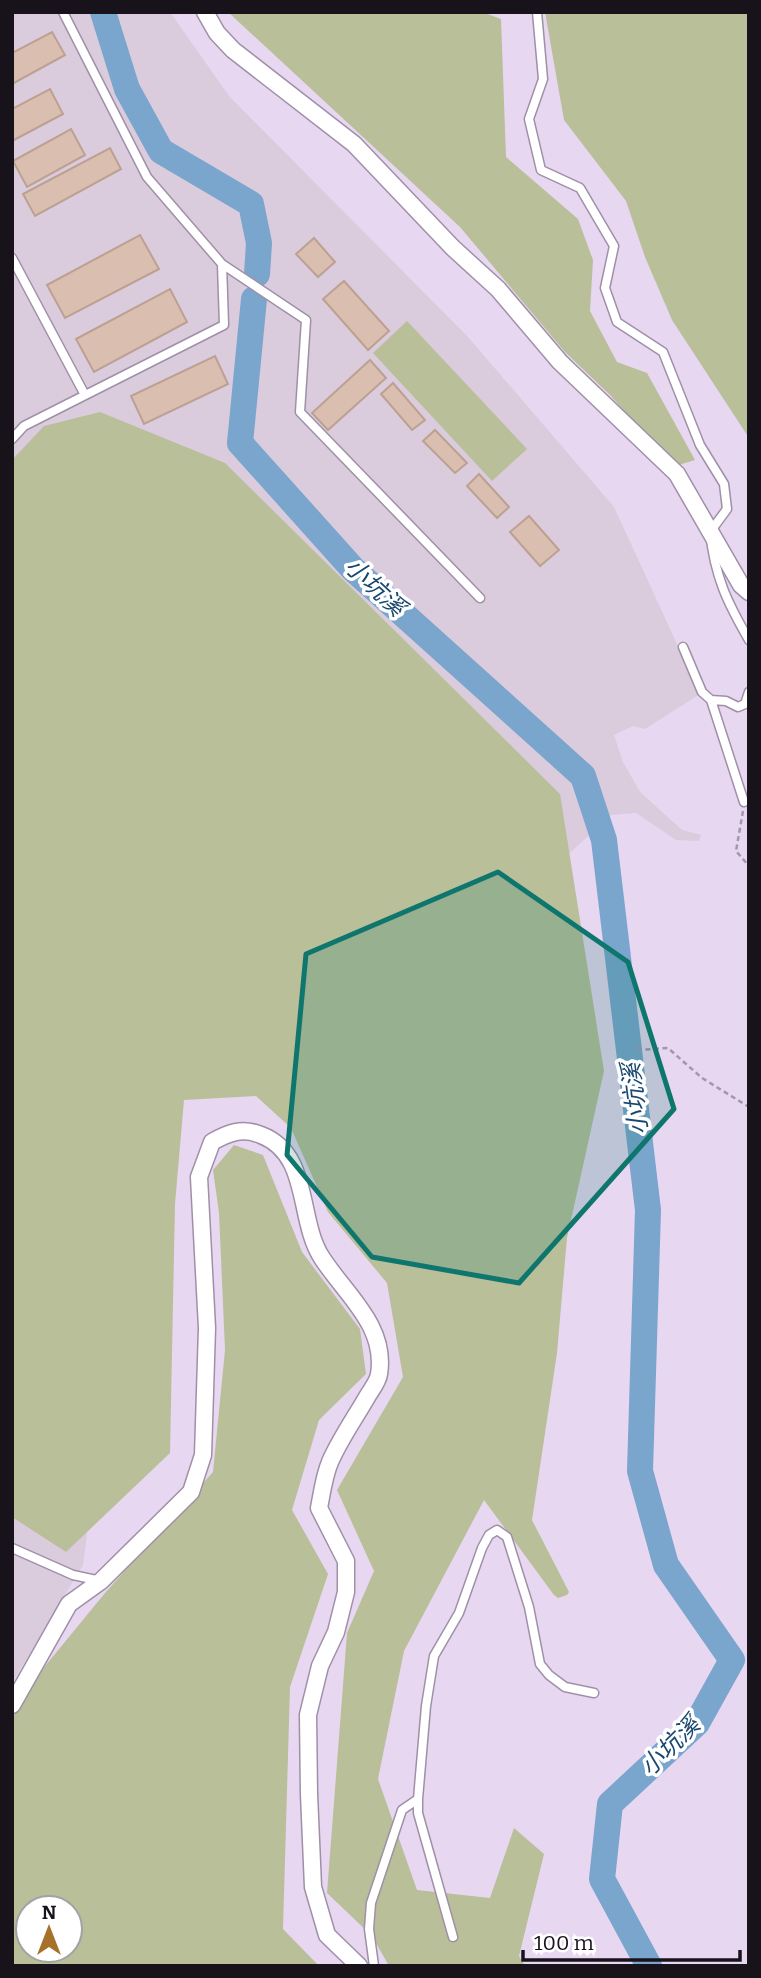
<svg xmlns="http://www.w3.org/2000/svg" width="761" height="1978" viewBox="0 0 761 1978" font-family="Bitter,'Noto Sans TC',serif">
<rect width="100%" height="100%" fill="#e8d7f0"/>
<path fill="#dacbdd" d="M12 12H170L229 96 468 337 614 507 700 694 645 729 633 726 614 735 623 762 640 792 682 830 701 835 699 841 676 840 636 813 611 815 343 1063 147 1079 83 1565 12 1683Z"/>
<path fill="#b9bf99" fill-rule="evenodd" d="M228 12H482L501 19 506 157 578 219 593 260 590 311 617 362 647 373 695 460 672 467 611 396 565 352 460 227Z
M545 12H749V438L672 320 645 257 626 201 564 120Z
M407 321 527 449 492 481 373 353Z
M100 412 225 463 560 794 604 1071 567 1238 557 1353 532 1520 569 1592 567 1595 558 1598 554 1595 484 1500 404 1651 378 1779 417 1890 490 1898 514 1828 544 1854 519 1956 525 1966H389L372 1936 327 1893 347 1633 374 1571 337 1490 403 1377 387 1283 328 1212 291 1128 256 1096 184 1100 175 1204 170 1453 66 1552 12 1517V460L44 426Z
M234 1145 263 1155 302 1252 360 1329 366 1374 319 1420 292 1510 328 1574 290 1687 283 1929 319 1966H12V1719L32 1682 105 1593 213 1472 225 1350 219 1213 213 1170ZM28 1908H70V1950H28Z"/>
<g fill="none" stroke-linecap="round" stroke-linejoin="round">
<path stroke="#7aa5cd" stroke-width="26" d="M103 12 127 89 161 151 251 204 259 243 257 274
M254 299 240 443 353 569 583 776 604 840 648 1210 640 1471 666 1565 732 1660 697 1723 610 1804 602 1879 649 1966"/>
</g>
<path fill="#dabfb0" stroke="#bca193" stroke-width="2" d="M52 32 65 55 12 84V53Z
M50 89 63 114 12 141V109Z
M71 129 85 155 27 187 13 161Z
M110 148 121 169 35 216 23 194Z
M140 235 159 269 65 318 47 285Z
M314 238 335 262 318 277 296 254Z
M344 281 389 331 368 350 323 299Z
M170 289 187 322 94 372 76 339Z
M215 356 228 384 144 424 131 396Z
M370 360 386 378 328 430 312 413Z
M393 383 425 420 412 430 381 394Z
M435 430 467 463 455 473 423 441Z
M479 474 509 507 497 518 467 486Z
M529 516 559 550 540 566 510 532Z"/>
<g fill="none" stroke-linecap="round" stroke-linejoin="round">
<defs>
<path id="service" d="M537 12 543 79 529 119 541 170 580 188 614 246 605 288 617 322 663 352 700 445 724 484 727 509 710 532C715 577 727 602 749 640
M12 258 85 395
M222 264 306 320 300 412 480 598
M12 439 24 426 224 325 222 264 147 177 63 12
M683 647 702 692 711 700
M744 802 711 700 726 701 738 707 745 704 749 692
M12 1548 73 1575 101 1581
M418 1799V1813L453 1937
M374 1966 369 1929 371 1903 402 1810 418 1799 426 1706 434 1656 459 1613 482 1548 489 1535 497 1530 507 1537 529 1607 540 1664 549 1675 565 1687 594 1693"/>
<path id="minor" d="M205 12 217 33 233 50 354 144 453 248 498 289 560 362 677 474 741 585 749 592
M12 1705 69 1604 101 1581 191 1492 203 1455 207 1328 199 1177 212 1142C228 1133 242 1127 261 1135 311 1154 297 1220 322 1258 345 1294 387 1326 379 1374 378 1382 371 1390 367 1397 355 1418 340 1439 330 1462 324 1476 322 1493 319 1508L346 1561V1592L336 1632 320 1666 308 1715 309 1794 313 1887 327 1935 359 1966"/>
</defs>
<use href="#service" stroke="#9f90a7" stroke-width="11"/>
<use href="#minor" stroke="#9f90a7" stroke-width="19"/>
<path stroke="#a597ab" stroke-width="2.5" stroke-dasharray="5 3.5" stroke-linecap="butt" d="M743 811 736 851 749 866
M637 1050 668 1048 702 1078 749 1107"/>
<use href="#service" stroke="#fff" stroke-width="8"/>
<use href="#minor" stroke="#fff" stroke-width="16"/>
</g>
<path fill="#0f766e" fill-opacity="0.2" stroke="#0f766e" stroke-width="5" stroke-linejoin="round" d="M498 872 628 962 674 1109 519 1283 372 1257 287 1155 306 954Z"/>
<g text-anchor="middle" stroke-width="7" stroke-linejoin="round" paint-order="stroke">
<g font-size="24" font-style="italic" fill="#18476f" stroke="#fff">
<text transform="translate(375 587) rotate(43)" y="8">小坑溪</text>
<text transform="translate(635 1099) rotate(-97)" y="8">小坑溪</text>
<text transform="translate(670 1746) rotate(-45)" y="8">小坑溪</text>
</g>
</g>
<rect width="761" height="1978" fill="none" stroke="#18131b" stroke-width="28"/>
<g transform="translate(49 1929)"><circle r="33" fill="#ffffff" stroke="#a3a1a4" stroke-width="2"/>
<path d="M0-5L12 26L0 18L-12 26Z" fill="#a6712b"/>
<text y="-10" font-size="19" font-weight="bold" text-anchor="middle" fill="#18131b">N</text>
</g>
<path d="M523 1950v10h217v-10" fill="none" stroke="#18131b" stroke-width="3.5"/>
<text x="534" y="1950" font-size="21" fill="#18131b" stroke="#ffffff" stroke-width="5" paint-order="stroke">100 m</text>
</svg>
